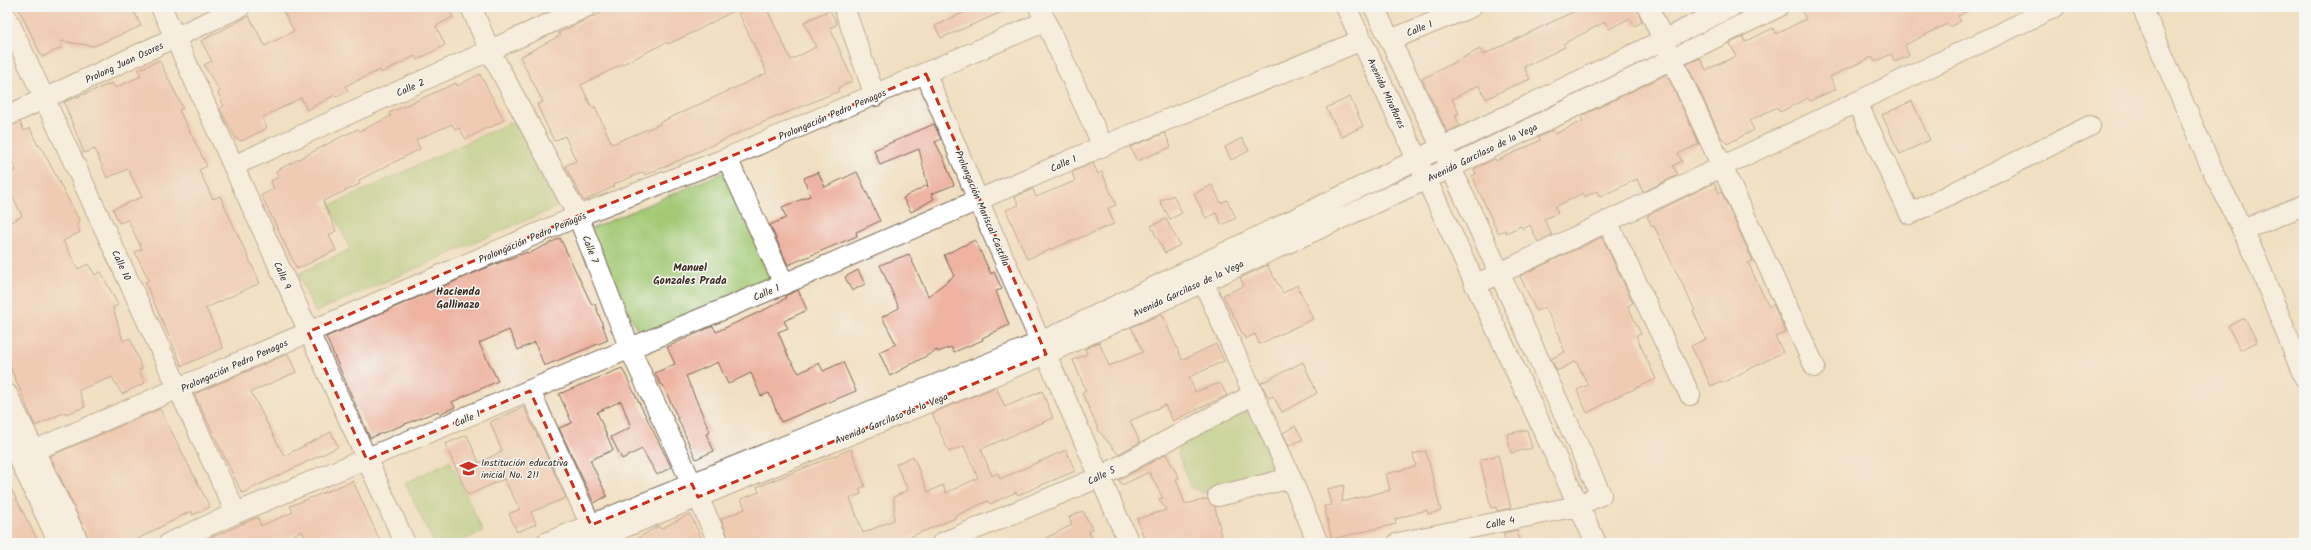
<svg xmlns="http://www.w3.org/2000/svg" width="2311" height="550" viewBox="0 0 2311 550" font-family="Kalam,sans-serif">
<rect width="100%" height="100%" fill="#f6f6f2"/>
<filter id="ink" filterUnits="userSpaceOnUse"><feTurbulence type="fractalNoise" baseFrequency=".025" numOctaves="2"/><feDisplacementMap in="SourceGraphic" scale="8" xChannelSelector="R" yChannelSelector="G"/><feConvolveMatrix kernelMatrix="1 2 1 2 8 2 1 2 1" color-interpolation-filters="sRGB"/></filter>
<filter id="wash" filterUnits="userSpaceOnUse"><feTurbulence type="fractalNoise" baseFrequency=".012" numOctaves="4" result="noise"/><feDisplacementMap in="SourceGraphic" scale="16" xChannelSelector="R" yChannelSelector="G"/><feGaussianBlur stdDeviation="0.9" result="paint"/><feColorMatrix in="noise" values="0 0 0 0 0 0 0 0 0 0 0 0 0 0 0 0 0 1.4 0 .05"/><feComposite in="paint" operator="in"/></filter>
<g filter="url(#wash)">
<rect width="100%" height="100%" fill="#f1dfc1"/>
<path fill="#a2c974" stroke="#6e7a49" d="M515 120 557 207 315 312 298 274 350 249 330 206Z
M724 172 773 281 640 336 591 229Z
M1250 410 1282 472 1278 478 1205 493 1191 488 1178 453 1181 440Z
M450 461 483 531 458 543H434L405 483Z"/>
<g id="blocks">
<path fill="#eeb3a1" fill-rule="evenodd" d="M18 7H132L141 26 94 46 60 41 63 47 42 57Z
M281 7H448L453 17 436 26 445 45 417 60 415 56 381 73 380 70 345 86 348 91 336 97 335 95 307 110 301 98 262 118 267 128 242 141 236 139 220 109 224 106 218 93 220 92 204 65 212 61 201 41 249 16 265 46 294 31Z
M614 7H766L791 60 816 47 804 22 830 10 837 24 830 28 853 81 838 88 839 91 752 127 662 168 645 175 644 172 614 184 615 186 584 201 565 166 576 161 565 136 554 141 537 105 543 102 520 57 561 35 558 33ZM737 9 767 73 659 123 660 124 612 144 595 107 592 108 581 85 667 42 668 44 694 32Z
M975 7H1014L941 38 935 26Z
M1583 7H1637L1642 22 1634 26 1630 18 1609 29 1605 22 1563 44 1565 47 1524 67 1530 79 1514 86V85L1486 99 1479 85 1452 99 1459 113 1455 115 1460 126 1447 132 1422 79 1480 49 1483 55Z
M1800 7H1975L1958 16 1961 21 1949 27 1947 24 1905 45 1909 56 1895 62 1891 54 1875 62 1872 57 1844 70 1830 77 1836 89 1810 101 1808 98 1780 112 1777 107 1749 121 1754 130 1727 144 1720 135 1687 64 1700 58 1706 70 1736 56 1730 43 1743 37 1745 42 1773 28 1776 34 1806 19Z
M159 60 183 108 179 110 207 166 199 170 213 199 220 196 260 283 206 308 223 348 182 366 145 282 149 280 135 252 142 249 128 220 119 223 113 209 142 197 128 169 107 178 95 149 84 153 64 102 112 83 115 88 141 76 138 70Z
M480 74 504 120 489 128 488 127 466 139 459 128 455 130 452 124 416 140 420 149 359 180 360 184 323 201 336 231 329 235 336 250 297 269 261 195 274 189 271 181 279 177 276 171 343 136 358 129 360 131 391 116 389 113 456 83 457 86Z
M1667 74 1699 144 1678 154 1682 161 1673 166 1678 175 1643 192 1637 179 1600 197 1597 191 1585 197 1583 193 1555 207 1558 213 1544 219 1552 235 1538 242 1530 225 1523 229 1521 226 1506 233 1505 230 1498 233 1472 176 1476 174 1474 169 1495 159 1496 161 1535 143 1540 140 1539 137 1553 130 1555 134 1583 121 1581 116Z
M1350 97 1363 126 1342 137 1326 108Z
M1912 101 1930 140 1900 154 1882 115Z
M20 122 24 131 30 128 38 146 40 145 80 222 77 224 80 232 63 241 78 269 88 264 95 275 101 272 118 305 113 308 123 341 130 338 142 369 139 370 145 383 122 394 112 377 79 390 85 407 66 414 65 412 35 426 7 359V224L22 216 7 183V174L16 170 7 152V127Z
M934 124 941 139 935 142 943 157 954 185 931 194 934 199 911 212 903 198 927 185 928 187 919 149 880 165 874 150Z
M1165 133 1171 147 1137 161 1130 147Z
M1242 138 1249 151 1231 160 1225 147Z
M1093 163 1098 174 1102 172 1116 205 1108 208 1114 224 1027 259 1006 210 1019 205 1015 197 1033 189 1036 197 1075 181 1072 172Z
M818 172 825 187 857 172 880 221 856 232 857 236 788 265 770 225 786 218 782 207 810 196 804 178Z
M1714 183 1719 193 1721 192 1723 196 1753 261 1748 263 1769 307 1773 304 1786 332 1775 337 1783 352 1722 383 1721 381 1711 386 1691 346 1706 339 1693 311 1695 310 1654 226 1652 227 1647 216Z
M1212 185 1221 203 1227 200 1236 218 1222 225 1216 213 1206 218 1194 194Z
M1173 195 1182 213 1170 219 1160 201Z
M1166 219 1180 245 1165 253 1151 226Z
M1602 237 1633 303 1628 306 1641 334 1636 336 1656 379 1628 392V391L1587 413 1577 390 1588 385 1576 361 1557 371 1551 359 1565 352 1559 339 1561 338 1545 307 1536 311 1520 276Z
M560 238 592 305 595 304 608 340 544 366 535 342 518 350 509 330 479 343 498 381 452 402 455 407 439 414 438 411 370 438 326 337 481 270 527 252 528 254Z
M975 240 991 274 994 272 1002 289 996 291 1009 325 982 338 983 340 954 352 951 347 938 352 937 350 890 376 879 352 896 344 882 317 899 308 880 265 909 254 928 296 954 276 944 255Z
M1267 265 1283 293 1297 285 1313 319 1259 344 1255 334 1245 339 1223 295 1244 286 1240 278Z
M858 270 865 284 852 291 845 277Z
M798 290 807 310 784 321 788 328 778 332 789 358 799 373 819 363 823 371 843 362 856 391 781 422 769 393 761 396 751 373 728 384 718 362 686 376 710 432 706 434 714 451 696 459 663 385H661L655 373 675 364 667 347 713 326 716 332 768 308 786 298 785 296Z
M1162 314 1182 360 1216 344 1224 361 1189 377 1195 392 1220 383 1227 395 1173 421 1165 405 1130 421 1140 442 1118 454 1099 431 1082 393 1086 391 1073 360 1087 354 1085 349 1099 342 1109 366 1143 352 1131 327Z
M2245 318 2257 342 2240 350 2228 326Z
M288 354 296 372 251 392 284 456 331 432 338 447 242 493 194 394Z
M1303 362 1317 393 1282 412 1273 396 1269 398 1261 383Z
M622 368 671 467 657 475 642 449 622 459 611 437 631 427 621 401 597 412 613 450 590 460 607 496 594 503 559 428 572 423 559 394Z
M996 387 1005 407 1042 391 1053 418 981 449 992 476 998 473 1000 479 1066 450 1075 471 1018 495 1016 492 990 504 988 501 955 516 956 518 895 543H731L721 519 745 509 741 499 759 492 757 487 851 449 865 486 859 489 861 494 850 498 863 533 894 520V497L908 490 896 464 913 456 928 492 943 485 946 493 978 478 964 446 949 452 932 413Z
M524 407 566 498 531 512 536 524 517 532 509 514 520 509 504 479 468 495 445 444 467 435 479 463 502 451 490 422Z
M160 409 210 507 193 515 191 511 130 543H91L50 456Z
M1295 426 1303 439 1289 446 1283 433Z
M1527 430 1532 448 1511 453 1507 434Z
M1426 451 1441 511 1428 514 1427 510 1395 519 1396 524 1332 539 1324 506 1331 505 1327 489 1344 485 1342 502 1390 490 1386 474 1416 466 1413 454Z
M1166 454 1179 478 1176 479 1185 504 1207 499 1215 507 1220 528 1219 529 1224 543H1146L1137 519 1166 510 1159 499 1163 498 1149 472 1122 485 1119 480Z
M1498 455 1511 508 1497 511 1496 507 1491 508 1480 460Z
M7 481 39 543H7Z
M353 481 381 543H307L302 531 275 543H199L258 517 261 526 293 512 290 506Z
M1083 511 1092 529 1088 531 1092 538 1081 543H1036L1072 525 1069 517Z
M690 514 701 537 687 543H629L659 526 660 529Z
M1517 530 1521 543H1506L1503 533Z"/>
</g>
</g>
<g filter="url(#ink)">
<use href="#blocks" fill-opacity="0" stroke="#7b6957" stroke-width="1"/>
<g fill="none" stroke-linecap="round" stroke-linejoin="round">
<defs>
<path id="minor" d="M161 7 405 543
M471 7 490 51 578 216 630 349 719 543
M844 7 875 96
M1039 7 1103 146
M1346 7 1596 543
M1374 7 1441 146 1601 495 1577 506 1398 543
M1648 7 1815 367
M2142 7 2212 169 2254 253 2304 377
M7 18 236 513
M1390 40 1471 7
M926 74 978 200 1129 543
M1857 103 1910 214 2090 126
M7 116 240 7
M727 158 784 284
M233 166 586 7
M1607 221 1690 395
M2243 230 2304 205
M1197 268 1291 478 1318 543
M1475 285 2055 7
M530 391 596 537
M7 394 79 543
M7 433 59 543
M19 457 578 216 727 158 1046 21
M1218 496 1291 478
M169 543 236 513 784 284 1103 146 1362 40
M546 543 1041 342 1731 7
M586 543 1046 354 1427 179 1778 7
M942 543 1100 477 1254 394"/>
</defs>
<use href="#minor" stroke="#7b6957" stroke-width="22"/>
<use href="#minor" stroke="#fff" stroke-width="20"/>
</g>
</g>
<path d="M0 0H2311V550H0ZM926 74 1046 354 698 497 692 484 591 525 530 391 367 460 308 332 578 216 727 158Z" fill="#f1dfc1" fill-opacity=".55" fill-rule="evenodd"/>
<path fill="none" stroke="#c8321e" stroke-width="3" stroke-dasharray="8 5" stroke-linejoin="round" d="M926 74 1046 354 698 497 692 484 591 525 530 391 367 460 308 332 578 216 727 158Z"/>
<defs>
<symbol id="school-bare" viewBox="-9 -9 18 18"><path d="M0-5L7-2L0 1L-7-2ZM-4 1L0 2.5L4 1V4Q0 6-4 4Z" fill="#c8321e" stroke="#f6f6f2" stroke-width="2.5" paint-order="stroke"/></symbol>
</defs>
<g fill-rule="evenodd">
<use href="#school-bare" x="456" y="456" width="25" height="25"/>
</g>
<g text-anchor="middle" stroke-width="3" stroke-linejoin="round" paint-order="stroke">
<g font-size="10" fill="#3b2a1e" stroke="#f6f6f2">
<text transform="translate(1419 28) rotate(-22)" y="4">Calle 1</text>
<text transform="translate(124 62) rotate(-25)" y="4">Prolong Juan Osores</text>
<text transform="translate(410 87) rotate(-24)" y="4">Calle 2</text>
<text transform="translate(1387 93) rotate(65)" y="4">Avenida Miraflores</text>
<text transform="translate(832 114) rotate(-23)" y="4">Prolongación Pedro Penagos</text>
<text transform="translate(1482 152) rotate(-26)" y="4">Avenida Garcilaso de la Vega</text>
<text transform="translate(1063 163) rotate(-24)" y="4">Calle 1</text>
<text transform="translate(983 208) rotate(67)" y="4">Prolongación Mariscal Castilla</text>
<text transform="translate(532 237) rotate(-23)" y="4">Prolongación Pedro Penagos</text>
<text transform="translate(591 249) rotate(69)" y="4">Calle 7</text>
<text transform="translate(122 265) rotate(65)" y="4">Calle 10</text>
<text transform="translate(283 275) rotate(66)" y="4">Calle 9</text>
<text transform="translate(1188 288) rotate(-25)" y="4">Avenida Garcilaso de la Vega</text>
<text transform="translate(766 292) rotate(-23)" y="4">Calle 1</text>
<text transform="translate(234 365) rotate(-24)" y="4">Prolongación Pedro Penagos</text>
<text transform="translate(467 418) rotate(-23)" y="4">Calle 1</text>
<text transform="translate(891 418) rotate(-22)" y="4">Avenida Garcilaso de la Vega</text>
<text transform="translate(1101 475) rotate(-26)" y="4">Calle 5</text>
<text transform="translate(1500 522) rotate(-12)" y="4">Calle 4</text>
</g>
<g font-size="10" fill="#3b2a1e" stroke="#f6f6f2" text-anchor="start">
<text x="481" y="466">Institución educativa<tspan x="481" dy="12">inicial No. 211</tspan></text>
</g>
<g font-size="11" font-weight="bold" fill="#3b2a1e" stroke="#f6f6f2">
<text x="690" y="271">Manuel<tspan x="690" dy="13">Gonzales Prada</tspan></text>
<text x="458" y="295">Hacienda<tspan x="458" dy="13">Gallinazo</tspan></text>
</g>
</g>
<rect width="2311" height="550" fill="none" stroke="#f6f6f2" stroke-width="24"/>
</svg>
